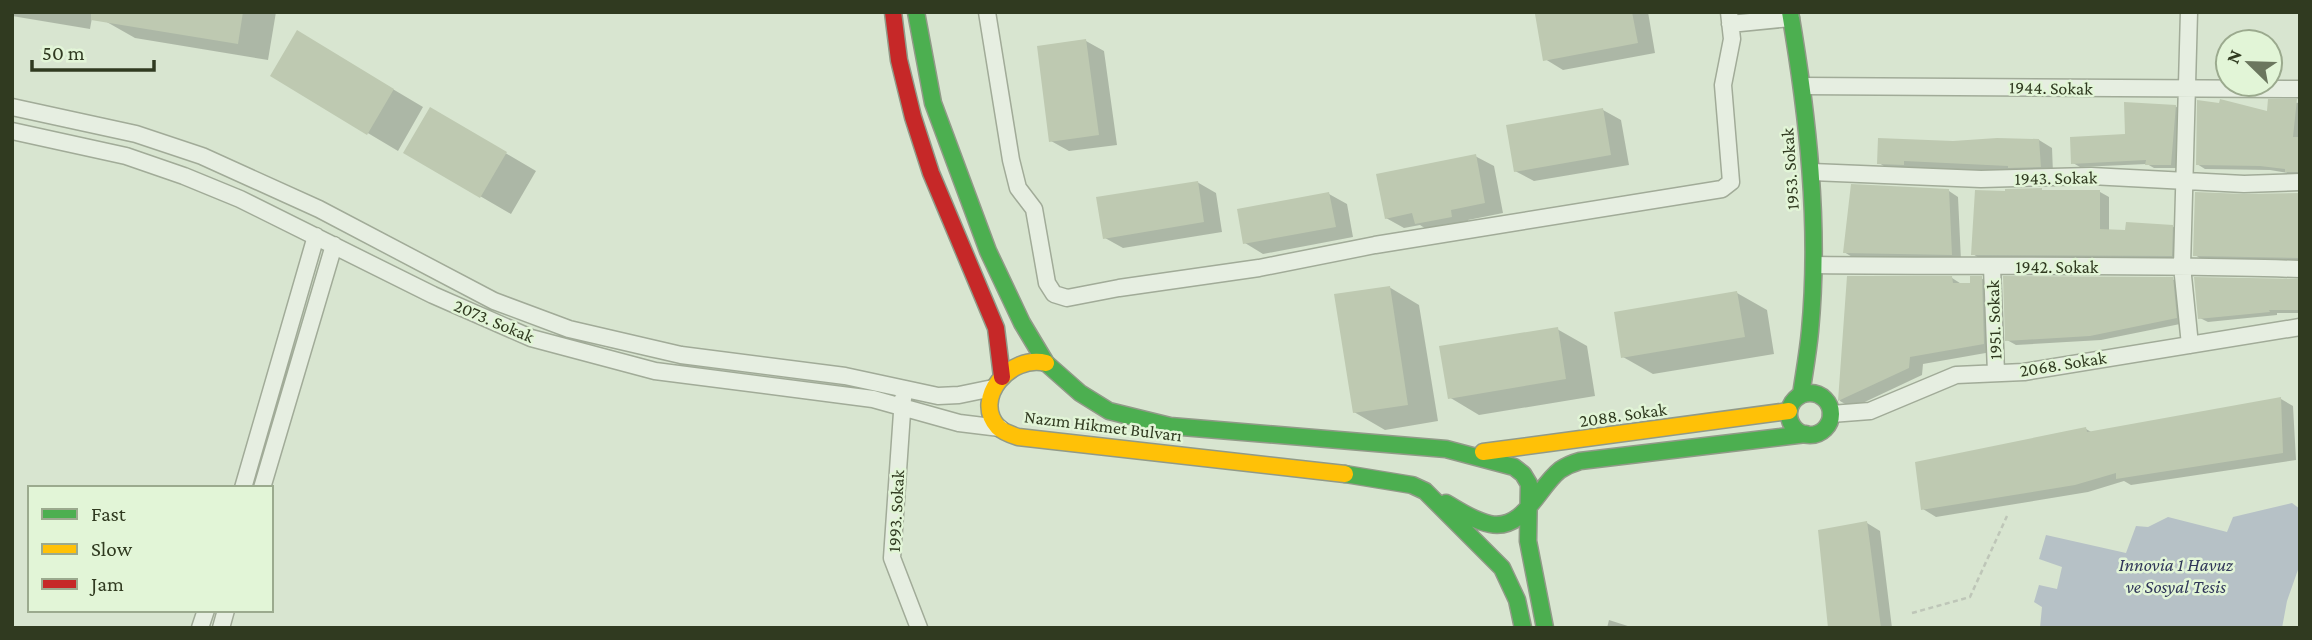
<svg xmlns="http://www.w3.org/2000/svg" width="2312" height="640" viewBox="0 0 2312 640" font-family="'Crimson Pro',serif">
<rect width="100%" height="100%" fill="#d8e5d0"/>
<path fill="#b6c1c6" d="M2292 503 2300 509V564L2287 601 2282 628H2040L2042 607 2034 602 2039 585 2057 589 2062 567 2039 559 2046 535 2126 553 2136 526 2148 527 2168 517 2227 532 2233 517Z"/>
<path fill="#0003" d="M12 12H93L90 29 12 16Z
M106 12H276L268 60 135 38 105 21Z
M1552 12H1648L1655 53 1563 70 1545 59Z
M1086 41 1104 51 1117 145 1069 151 1051 141Z
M327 50 423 107 398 151 272 76Z
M2270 101 2300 103V175L2270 170 2205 169 2197 164 2268 113Z
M2175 106 2183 111 2178 168H2154L2147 164 2080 167 2073 163 2127 136Z
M431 109 536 171 511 214 406 153Z
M1603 110 1621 120 1629 165 1534 181 1515 171Z
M2039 140 2052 148 2053 173 1917 168 1916 172 1892 171 1879 163 1953 142Z
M1475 156 1494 166 1503 213 1468 220 1470 227 1434 234 1420 225 1404 228 1386 218Z
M1197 182 1216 193 1222 232 1123 248 1105 238Z
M2042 190 2045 192H2100L2109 197V231L2127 232 2172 226 2182 232 2181 260H1982L1973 254 2007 193Z
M1949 191 1958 197 1961 260 1854 258 1844 252Z
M1329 194 1347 204 1353 237 1263 254 1245 243Z
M2300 194V262L2203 260 2195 255Z
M1848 278H1952L1963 285H1971L1981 278 1994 286 1997 351 1923 364 1922 375 1852 408 1840 401Z
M2172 279 2182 284 2185 323 2101 340 2016 345 2007 340Z
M2300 281V313H2277V315L2208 322 2200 318Z
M1389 287 1419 305 1438 421 1385 430 1354 412Z
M1737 293 1767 310 1774 354 1653 374 1623 357Z
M1557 329 1587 346 1595 396 1479 415 1449 397Z
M2281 399 2293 406 2296 460 2131 485 2124 481 2088 492 1936 517 1923 509 2086 429 2093 433Z
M1867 523 1880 531 1892 628H1830Z
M1609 620 1634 628H1607Z"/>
<path fill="#bec9b1" d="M91 12H243L238 44 91 20Z
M1543 12H1632L1638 43 1543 61 1535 14Z
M297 30 394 89 367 135 270 76Z
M1086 39 1099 135 1049 142 1037 46Z
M2220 99 2267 111 2268 99H2297L2293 137H2300V172H2285V169L2260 166 2196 165 2197 100 2219 103Z
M2124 102 2176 105 2171 165H2145L2146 160 2071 164 2070 137 2125 134Z
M430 107 507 152 480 198 403 153Z
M1603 108 1611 155 1514 172 1506 125Z
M1878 138 1953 141 1997 138 2039 139 2041 167 2008 168V166L1904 161V165L1877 164Z
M1476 154 1485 203 1451 210 1452 217 1415 224 1412 213 1385 219 1376 174Z
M1198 181 1204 222 1103 239 1096 197Z
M1851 184 1949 189 1952 255 1843 253Z
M2042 188V190H2100V229L2125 230 2126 222 2173 225 2172 256 1971 255 1975 190 2005 191V189Z
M1329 192 1336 227 1243 244 1237 209Z
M2195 192 2244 194 2300 193V258L2193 256Z
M1847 276H1952L1953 283H1970V276H1982L1984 344 1910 357 1909 368 1838 401Z
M2003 276 2173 277 2177 318 2090 336 2005 341Z
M2194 277 2300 279V310H2269L2270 312 2198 319Z
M1390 286 1408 405 1353 413 1334 294Z
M1737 291 1745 337 1621 358 1614 312Z
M1558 327 1566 379 1448 399 1439 346Z
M2281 397 2283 453 2116 479V473L2075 485 1921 510 1915 462 2086 427 2087 432Z
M1867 521 1881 628H1828L1818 530Z"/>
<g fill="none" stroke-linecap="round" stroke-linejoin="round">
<defs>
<path id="street" d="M987 12 1011 160 1018 188 1034 209 1047 283 1054 294 1067 298 1119 288 1259 268 1375 245 1722 189 1731 182 1723 85 1732 39 1729 12
M2189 12 2182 266 2190 345
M1730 24 1791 18
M1802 86 2300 89
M12 107 136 134 202 156 319 209 494 301 569 329 681 355 845 376 938 396 959 395 993 388
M12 131 126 156 184 176 240 199 433 295 531 338 655 371 873 399 959 423 1000 428
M1812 172 1981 179 2091 176 2244 184 2300 182
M1814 265C1976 267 2138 264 2300 269
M1992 267 1996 373
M903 398 892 558 919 628
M1831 414 1870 411 1956 375 2024 372 2300 327
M243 488 316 236
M262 488 334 245
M200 628 206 610
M221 628 226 610"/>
<path id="fast" d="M916 12 933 103 988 251 1022 323 1046 363 1080 393 1109 411 1170 426 1446 449 1514 467 1523 474 1529 484 1528 541 1545 628
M1790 12C1808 117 1820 225 1810 331 1808 353 1804 374 1801 395
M1789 414a21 21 0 1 1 42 0a21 21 0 1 1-42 0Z
M1345 474 1412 485 1425 491 1502 568 1517 600 1523 628
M1446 503C1460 511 1474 521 1490 524 1524 531 1538 487 1560 470 1566 466 1573 463 1580 461L1806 434"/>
<path id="slow" d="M1046 363C1010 354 972 399 998 427 1003 432 1012 435 1018 437L1345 474
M1483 452 1789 411"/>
<path id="jam" d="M893 12 899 60 913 117 931 173 996 328 1002 377"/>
</defs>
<use href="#street" stroke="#a1ab98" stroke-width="19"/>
<use href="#fast" stroke="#919a88" stroke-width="19"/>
<use href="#slow" stroke="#919a88" stroke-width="19"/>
<use href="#jam" stroke="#919a88" stroke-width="19"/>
<path stroke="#bec6b8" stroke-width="2.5" stroke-dasharray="5 3.5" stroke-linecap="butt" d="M1912 613 1970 597 2007 516"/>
<use href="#street" stroke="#e6eee1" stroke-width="16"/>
<use href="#fast" stroke="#4caf50" stroke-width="16"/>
<use href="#slow" stroke="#ffc107" stroke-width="16"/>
<use href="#jam" stroke="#c62828" stroke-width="16"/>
</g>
<g text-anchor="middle" stroke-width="5" stroke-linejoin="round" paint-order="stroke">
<g font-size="18" fill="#303a20" stroke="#e2f5d7">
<text transform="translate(2051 88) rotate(1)" y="6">1944. Sokak</text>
<text transform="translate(1790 169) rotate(-94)" y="6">1953. Sokak</text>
<text transform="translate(2056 178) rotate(-1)" y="6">1943. Sokak</text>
<text x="2057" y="273">1942. Sokak</text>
<text transform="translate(1994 320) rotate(-92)" y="6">1951. Sokak</text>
<text transform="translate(494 321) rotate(23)" y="6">2073. Sokak</text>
<text transform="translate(2063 364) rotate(-9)" y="6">2068. Sokak</text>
<text transform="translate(1623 415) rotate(-8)" y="6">2088. Sokak</text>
<text transform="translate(1103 426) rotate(7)" y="6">Nazım Hikmet Bulvarı</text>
<text transform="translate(896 511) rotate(-87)" y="6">1993. Sokak</text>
</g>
<g font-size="19" font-style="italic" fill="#303659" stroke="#e2f5d7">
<text x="2176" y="571">Innovia 1 Havuz<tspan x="2176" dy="22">ve Sosyal Tesis</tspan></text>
</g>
</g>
<rect width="2312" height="640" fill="none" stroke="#303a20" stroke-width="28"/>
<rect x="28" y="486" width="245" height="126" fill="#e2f5d7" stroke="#9baa8e" stroke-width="2"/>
<rect x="42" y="509" width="35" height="10" fill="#4caf50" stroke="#9baa8e" stroke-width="2"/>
<text x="91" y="521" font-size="21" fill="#303a20">Fast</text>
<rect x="42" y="544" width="35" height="10" fill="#ffc107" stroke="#9baa8e" stroke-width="2"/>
<text x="91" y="556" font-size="21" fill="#303a20">Slow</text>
<rect x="42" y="579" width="35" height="10" fill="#c62828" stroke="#9baa8e" stroke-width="2"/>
<text x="91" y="591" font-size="21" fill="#303a20">Jam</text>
<g transform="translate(2249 63) rotate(293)"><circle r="33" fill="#e2f5d7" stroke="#9baa8e" stroke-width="2"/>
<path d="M0-5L12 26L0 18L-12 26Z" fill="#6b765e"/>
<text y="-10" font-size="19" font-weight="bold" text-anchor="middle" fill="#303a20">N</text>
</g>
<path d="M32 60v10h122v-10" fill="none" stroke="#303a20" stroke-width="3.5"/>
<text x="42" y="60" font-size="21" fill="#303a20" stroke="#e2f5d7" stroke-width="5" paint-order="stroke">50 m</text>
</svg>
